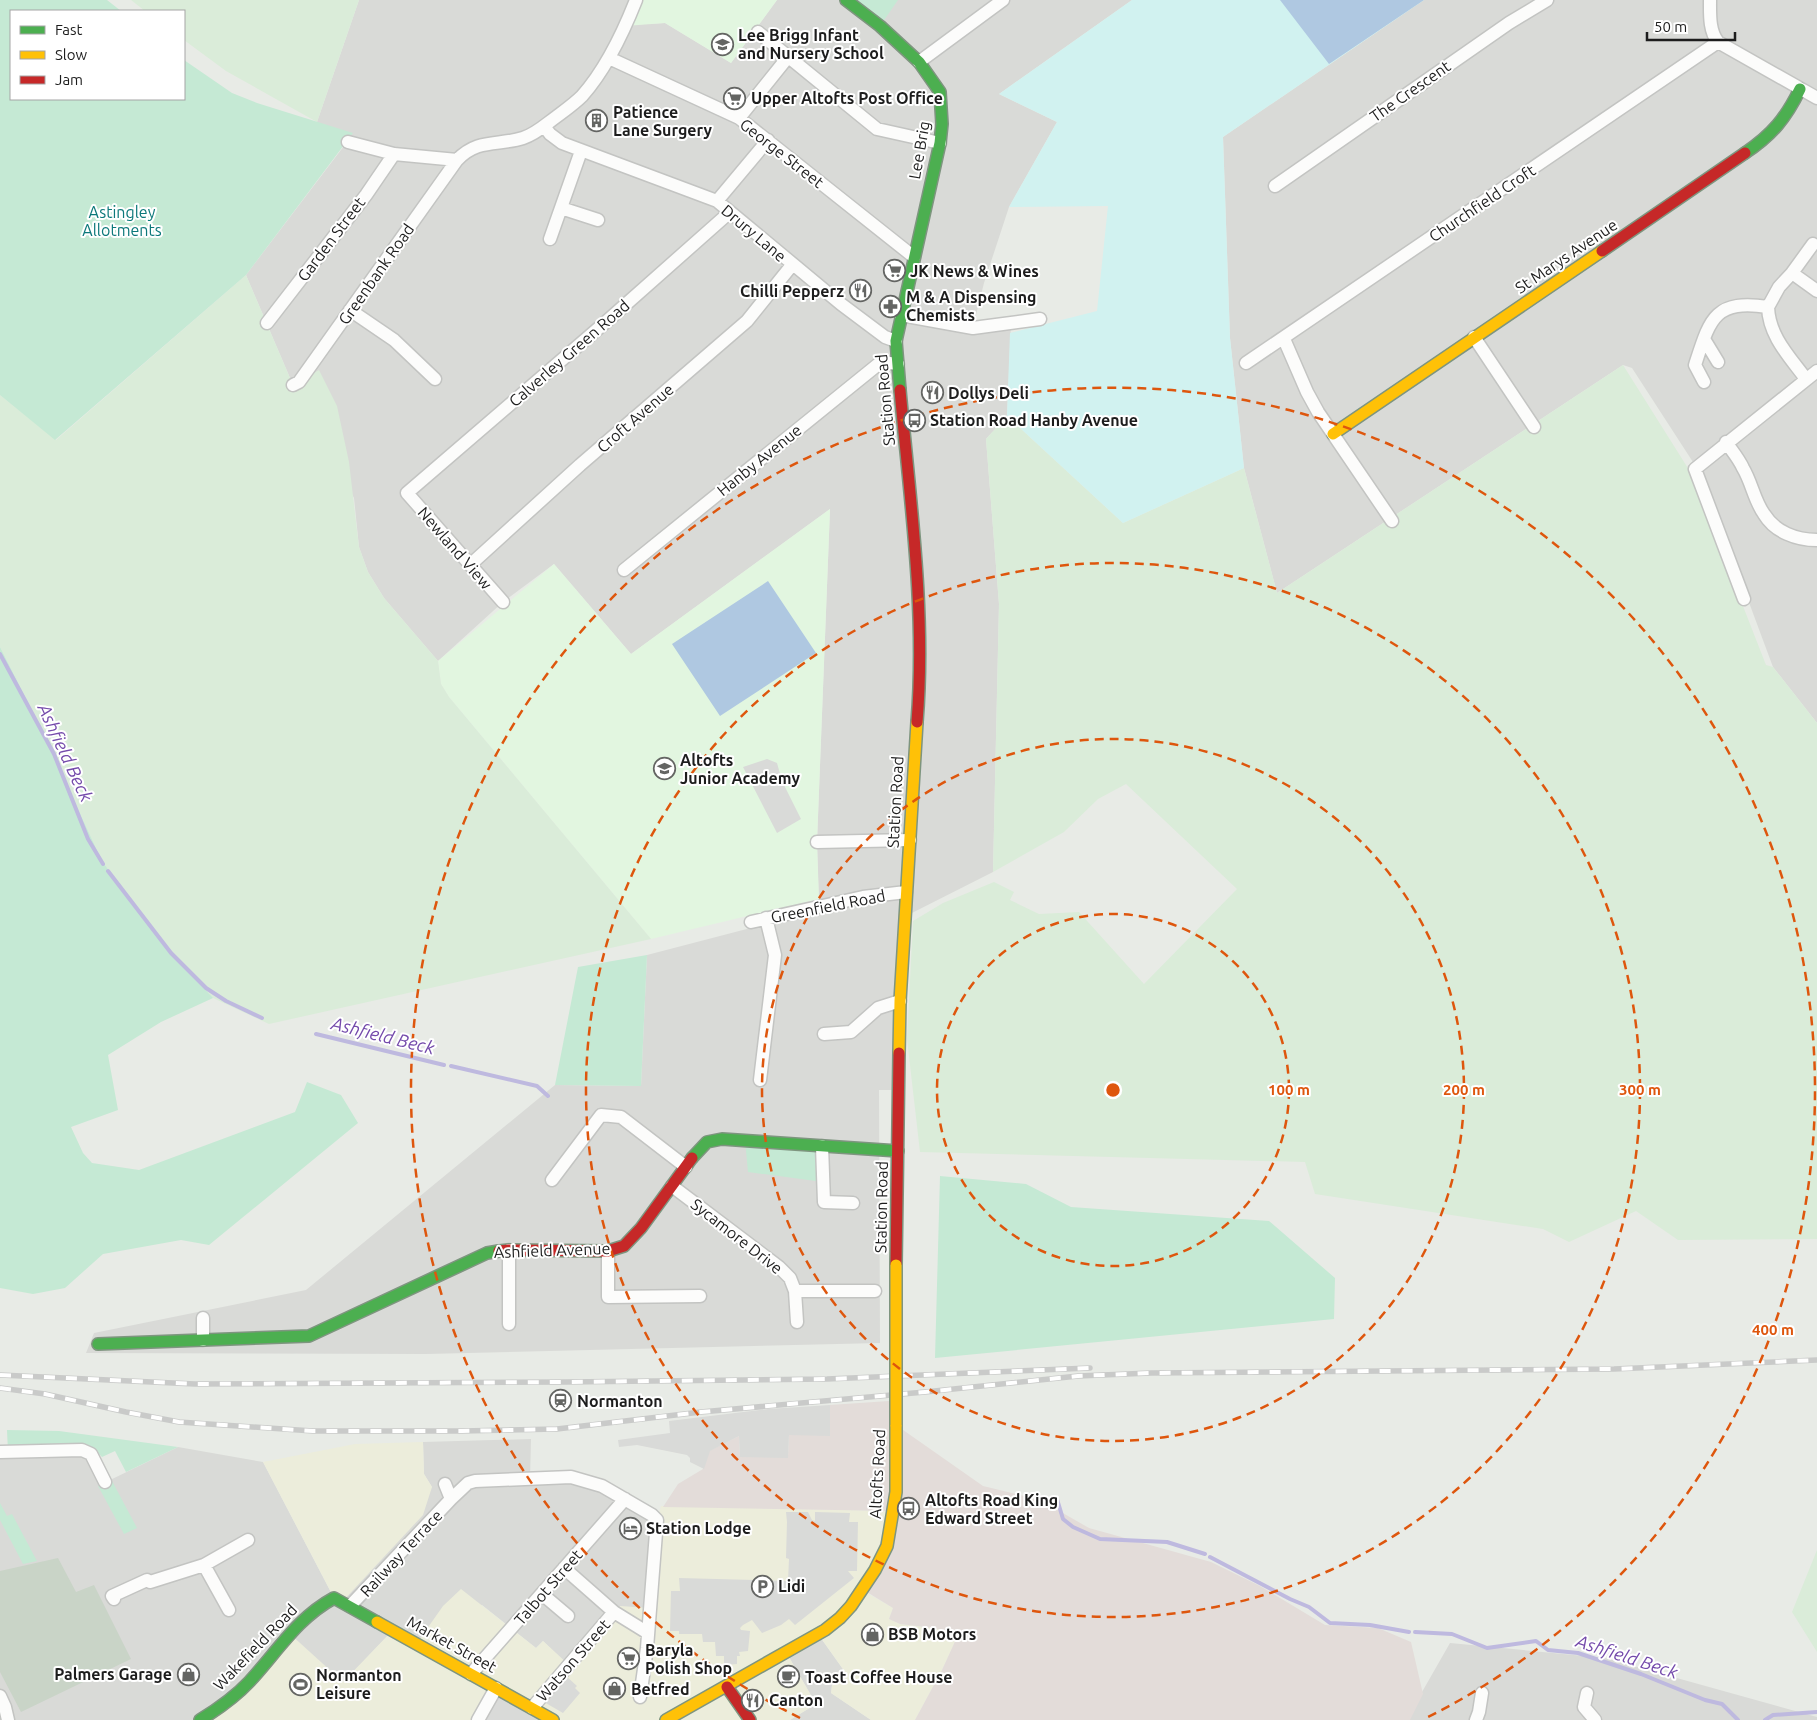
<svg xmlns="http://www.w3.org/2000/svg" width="1817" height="1720" viewBox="0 0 1817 1720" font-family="Ubuntu,sans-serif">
<rect width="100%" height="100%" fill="#e8ebe6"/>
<path fill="#d9dad7" d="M359 0H636L625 25 665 23 731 63 777 0H1132L999 94 1057 122 1009 207 984 283 973 327 1011 323 1007 416 986 439 999 604 993 872 904 917 899 1090H879L880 1343 426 1354 86 1353 94 1333 306 1290 555 1085 641 1086 647 955 819 910 817 842 830 509 631 654 554 564 503 602 438 661 384 598 368 572 359 547 354 498 293 385 246 275 347 142 317 122Z
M1424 0H1817V723L1773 667 1702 476 1632 368 1623 365 1277 593 1244 468 1230 338 1223 137Z
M531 1439 530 1479 571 1477 652 1515 650 1608 568 1665 543 1641 536 1648 482 1605 417 1644 393 1630 343 1683 200 1720H0V1452L82 1450 106 1482 178 1447 263 1462 334 1598 432 1487 424 1474 423 1442Z
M818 1634 845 1672 844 1678 832 1685 831 1693 871 1720H790L816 1704 786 1652Z
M1450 1643 1605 1658 1817 1717V1720H1406Z"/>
<path fill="#eceddb" d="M423 1442 424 1474 432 1487 423 1515 342 1602 334 1598 263 1462 355 1444Z
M661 1506 893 1511 862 1590 893 1608 889 1619 900 1624 934 1628 958 1635 942 1670 915 1720H871L831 1693 832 1685 844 1678 845 1672 818 1634 786 1652 816 1704 790 1720H200L289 1633 343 1682 393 1630 417 1643 443 1606 461 1589 536 1648 543 1641 569 1665 620 1606 650 1608 657 1520Z"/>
<path fill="#e3dcd9" d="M889 1401 896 1425 983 1486 1040 1500 1089 1528 1211 1562 1260 1586 1325 1625 1378 1628 1411 1642 1423 1694 1410 1720H915L942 1670 958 1635 934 1628 900 1624 889 1619 893 1608 862 1589 893 1511 663 1507 678 1484 703 1469 709 1451 739 1436 740 1457 788 1456 789 1435H829L830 1405Z"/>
<path fill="#e2f6e0" d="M636 0H777L731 63 665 23 625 26Z
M830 509 817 842 819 899 651 939 449 697 441 684 438 661 554 564 631 654Z"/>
<path fill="#c9d4c7" d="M58 1558 76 1592 94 1585 131 1659 21 1712 0 1672V1571Z"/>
<path fill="#daecd9" d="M131 0H359L317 122 226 71 184 40V11H145Z
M246 275 293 385 319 370 337 406 349 462 359 547 368 572 384 598 438 661 441 684 449 697 651 939 269 1024 213 998 157 936 102 861 34 714 0 647V395L56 440Z
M1623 365 1691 473 1766 665 1773 667 1817 723V1239L1678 1240 1636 1211 1569 1242 1543 1229 1315 1194 1305 1162 920 1152 907 1039 913 921 943 903 994 882 1014 892 1010 900 1039 914 1079 912 1144 984 1237 889 1126 784 1098 799 1064 832 993 872 999 604 986 439 1007 416 1123 523 1244 468 1277 593Z
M1817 1550V1652L1792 1612Z"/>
<path fill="#c5e9d4" d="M0 0H107L121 11H11V99H184V60L232 93 257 103 353 133 246 275 55 440 0 395Z
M846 0H898L880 26Z
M0 647 34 714 102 861 157 936 213 998 161 1022 108 1055 118 1110 71 1127 83 1153 92 1163 139 1170 295 1112 307 1082 341 1095 358 1123 209 1245 181 1240 103 1254 65 1288 33 1294 0 1288Z
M647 955 641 1086 555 1085 578 967Z
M745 1140 822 1146 823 1182 748 1172Z
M940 1176 1026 1184 1071 1207 1269 1221 1335 1278 1334 1319 935 1358Z
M7 1430 59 1431 178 1447 126 1472 115 1451 102 1457 98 1453 91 1454 8 1452Z
M111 1479 137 1528 124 1534 98 1486Z
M0 1503 7 1516 12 1514 37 1561 23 1564 0 1520Z"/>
<path fill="#d1f2f0" d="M1132 0H1424L1223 137 1230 338 1244 468 1123 523 1007 416 1010 333 1097 311 1108 206 1009 207 1057 122 999 94Z"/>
<path fill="#afc8e1" d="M1280 0H1424L1329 64Z
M768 581 816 653 720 716 672 644Z"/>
<path fill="#d9dad8" d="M767 759 777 763 782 781 801 819 777 833 743 767Z
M830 1405V1436L789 1435 788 1458 740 1457 739 1436 710 1451 704 1469 690 1462V1458L687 1455 637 1445 619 1447 618 1440 670 1433 669 1421 768 1409Z
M786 1512H808L812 1520 815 1521V1512L850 1513 849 1522H858L857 1571H848L854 1578 795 1625 789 1619 781 1625 762 1633 752 1620 743 1625 740 1628 741 1630 750 1631 748 1651 739 1652 740 1656H737V1664L724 1665V1656H716L715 1642H703L702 1634H679V1631H670L671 1591H680L679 1578 788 1581 789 1559 786 1558 787 1522Z
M566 1676 577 1686 575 1688 580 1693 563 1713 544 1702Z
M496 1688 553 1720H478Z"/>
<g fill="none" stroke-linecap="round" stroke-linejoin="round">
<path stroke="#beb9df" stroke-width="4" d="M0 654 54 754 88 839 103 864
M108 871 171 953 206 988 226 1001 262 1018
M316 1034 444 1065
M451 1066 537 1086 548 1096
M1057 1499 1063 1519 1073 1527 1100 1539 1167 1542 1205 1554
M1210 1557 1290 1599 1309 1607 1330 1623 1370 1625 1409 1632
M1415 1632 1452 1634 1487 1648 1536 1641 1548 1650 1578 1653 1641 1674 1705 1700 1722 1704 1738 1720
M1765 1720 1773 1715 1817 1712"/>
<defs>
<path id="street" d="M1710 0C1710 14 1709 31 1718 42L1817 98
M758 32 877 129 940 143
M609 58 739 118 914 257
M919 62 1003 0
M739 118 788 57
M544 126 550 134 562 143 717 201 841 304 885 337 896 341
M348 142 394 154 457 160C478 138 498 146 523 138 536 134 545 125 556 117 564 111 574 104 582 96 606 69 623 33 636 0
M1275 186 1509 23 1547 0
M717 201 768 140
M561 208 598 220
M550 239 581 151
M1792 273 1813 244
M1768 307 1779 287 1792 273 1817 291
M350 310 394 340 435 379
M901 315 973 328 1040 319
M267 323 366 195 394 154
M1474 337 1534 427
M1284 339 1307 392 1318 412 1392 521
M1704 339 1718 362
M1246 363 1718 42
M1704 382 1695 365C1710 319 1714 299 1768 307 1769 336 1789 356 1806 379
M293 385 299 382 457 160
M1726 442C1732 451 1739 459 1743 468 1752 483 1754 500 1764 514 1775 532 1796 540 1817 540
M470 565 580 465 747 321 792 265
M624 570 881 362 898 364
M1744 599 1695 469 1817 371
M503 602 407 493 607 321 730 212
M817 842 910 840
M751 922 863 897 906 892
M824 1034 851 1032 878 1008 900 1001
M760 1080 775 955 766 918
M822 1146 824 1202 853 1203
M552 1180 601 1115 621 1117 686 1167
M672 1186 779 1267 790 1278 795 1291H875
M509 1250V1324
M608 1251V1297L700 1296
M795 1291 797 1322
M203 1340V1318
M0 1452 82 1450 91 1454 105 1482
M445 1484 451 1499
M204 1565 229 1610
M564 1568 614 1612 648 1633
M542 1594 568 1616
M114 1599 112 1596 147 1580 150 1582 204 1565 248 1540
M350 1606 451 1499 468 1483 475 1481 571 1477 602 1486 652 1515 657 1520 647 1648 640 1697
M471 1674 625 1499
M1587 1693 1584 1707 1595 1720
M0 1696 5 1707 8 1720
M532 1708 614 1612
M478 1720 496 1688
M1476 1720 1479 1712 1482 1693"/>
<path id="fast" d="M846 0 880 26 919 62 940 92 942 124 940 143 896 341 900 390
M1745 153C1772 135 1786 118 1800 89
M692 1158 707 1142 722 1139 898 1151
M98 1344 309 1336 487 1253 499 1251
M200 1720C218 1709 235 1697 249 1682 277 1652 297 1618 334 1598L377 1622"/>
<path id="slow" d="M1333 434 1602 251
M899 1053 900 1001 917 722
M377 1622 553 1720
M666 1720 825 1630 840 1618 851 1606 875 1570 887 1546 896 1492V1425"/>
<path id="jam" d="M1602 251 1745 153
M900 390C910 500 926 612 917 722
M499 1251 509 1250 608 1251 624 1246 641 1228 692 1158
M896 1265 899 1053
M727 1687 750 1720"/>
</defs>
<use href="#street" stroke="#c3c4c2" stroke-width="15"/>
<use href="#fast" stroke="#7e957f" stroke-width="14"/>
<use href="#slow" stroke="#7e957f" stroke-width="14"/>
<use href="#jam" stroke="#7e957f" stroke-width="14"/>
<use href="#street" stroke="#fcfcfb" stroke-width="12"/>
<use href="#fast" stroke="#4caf50" stroke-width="11"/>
<use href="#slow" stroke="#ffc107" stroke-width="11"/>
<use href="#jam" stroke="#c62828" stroke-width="11"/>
<defs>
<path id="rail" d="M0 1375 195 1384 566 1382 827 1379 1090 1368
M0 1388 45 1394 126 1412 179 1422 313 1431H462L557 1429 701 1412 925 1392 1078 1376 1151 1373 1614 1369 1817 1360"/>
</defs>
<use href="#rail" stroke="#c9cac9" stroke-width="5.5"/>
<use href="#rail" stroke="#fff" stroke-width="4" stroke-dasharray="11" stroke-linecap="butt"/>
<defs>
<path id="slow-bridge" d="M896 1265V1425"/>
</defs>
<use href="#slow-bridge" stroke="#7e957f" stroke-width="14" stroke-linecap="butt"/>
<use href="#slow-bridge" stroke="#ffc107" stroke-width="11"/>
</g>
<g fill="none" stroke="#de560d" stroke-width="2.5" stroke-dasharray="9 6">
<circle cx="1113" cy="1090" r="176"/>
<circle cx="1113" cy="1090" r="351"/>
<circle cx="1113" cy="1090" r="527"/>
<path d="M800 1718A702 702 0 1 1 1426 1718"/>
</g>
<defs>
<symbol id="school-ring" viewBox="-11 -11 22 22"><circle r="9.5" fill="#fff" stroke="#646563" stroke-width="1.5"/><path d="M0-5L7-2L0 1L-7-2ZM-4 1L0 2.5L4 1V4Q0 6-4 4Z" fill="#646563"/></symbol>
<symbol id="supermarket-ring" viewBox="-11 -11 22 22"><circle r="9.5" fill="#fff" stroke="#646563" stroke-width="1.5"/><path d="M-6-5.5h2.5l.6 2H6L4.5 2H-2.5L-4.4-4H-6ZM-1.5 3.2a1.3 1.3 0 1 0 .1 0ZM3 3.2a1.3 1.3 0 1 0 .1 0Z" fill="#646563"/></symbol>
<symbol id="building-ring" viewBox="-11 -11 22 22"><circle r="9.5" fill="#fff" stroke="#646563" stroke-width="1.5"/><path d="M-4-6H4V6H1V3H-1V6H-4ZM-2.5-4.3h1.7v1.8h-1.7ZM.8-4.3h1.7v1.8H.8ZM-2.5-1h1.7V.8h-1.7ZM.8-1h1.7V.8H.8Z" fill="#646563"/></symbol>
<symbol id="restaurant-ring" viewBox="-11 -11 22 22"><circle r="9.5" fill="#fff" stroke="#646563" stroke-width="1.5"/><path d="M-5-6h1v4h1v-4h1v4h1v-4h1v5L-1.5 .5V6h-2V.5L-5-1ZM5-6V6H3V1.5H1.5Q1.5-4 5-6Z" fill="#646563"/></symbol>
<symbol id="pharmacy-ring" viewBox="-11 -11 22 22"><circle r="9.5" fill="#fff" stroke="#646563" stroke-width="1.5"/><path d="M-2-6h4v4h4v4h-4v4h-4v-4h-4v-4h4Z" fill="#646563"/></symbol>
<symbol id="bus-ring" viewBox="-11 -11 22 22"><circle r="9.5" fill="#fff" stroke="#646563" stroke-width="1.5"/><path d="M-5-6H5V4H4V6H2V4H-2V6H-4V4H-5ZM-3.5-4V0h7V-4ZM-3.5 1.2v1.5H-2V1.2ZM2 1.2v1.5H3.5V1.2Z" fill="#646563"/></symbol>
<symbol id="station-ring" viewBox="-11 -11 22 22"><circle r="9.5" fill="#fff" stroke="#646563" stroke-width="1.5"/><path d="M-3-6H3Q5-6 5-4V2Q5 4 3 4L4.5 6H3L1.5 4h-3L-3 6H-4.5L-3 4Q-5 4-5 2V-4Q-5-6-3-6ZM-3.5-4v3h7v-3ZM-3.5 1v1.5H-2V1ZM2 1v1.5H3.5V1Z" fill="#646563"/></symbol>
<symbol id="hotel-ring" viewBox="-11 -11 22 22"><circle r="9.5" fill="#fff" stroke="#646563" stroke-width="1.5"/><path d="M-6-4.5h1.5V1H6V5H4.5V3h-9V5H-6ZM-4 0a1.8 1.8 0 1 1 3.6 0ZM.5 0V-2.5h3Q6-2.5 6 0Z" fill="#646563"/></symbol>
<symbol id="parking-ring" viewBox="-11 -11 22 22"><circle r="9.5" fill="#fff" stroke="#646563" stroke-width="1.5"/><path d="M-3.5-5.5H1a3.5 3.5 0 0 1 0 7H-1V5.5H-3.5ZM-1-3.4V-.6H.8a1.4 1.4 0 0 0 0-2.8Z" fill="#646563"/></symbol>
<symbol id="shop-ring" viewBox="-11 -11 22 22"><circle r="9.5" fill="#fff" stroke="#646563" stroke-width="1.5"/><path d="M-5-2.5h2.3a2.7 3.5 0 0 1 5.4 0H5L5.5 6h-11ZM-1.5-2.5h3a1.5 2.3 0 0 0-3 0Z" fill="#646563"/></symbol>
<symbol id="cafe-ring" viewBox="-11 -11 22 22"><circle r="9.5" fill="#fff" stroke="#646563" stroke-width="1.5"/><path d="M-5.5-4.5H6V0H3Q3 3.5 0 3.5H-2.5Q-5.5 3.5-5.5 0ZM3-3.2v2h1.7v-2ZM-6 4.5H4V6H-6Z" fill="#646563"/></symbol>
<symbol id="stadium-ring" viewBox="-11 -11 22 22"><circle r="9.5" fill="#fff" stroke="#646563" stroke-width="1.5"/><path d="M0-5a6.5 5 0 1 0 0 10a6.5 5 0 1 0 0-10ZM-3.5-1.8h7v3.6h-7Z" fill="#646563"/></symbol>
</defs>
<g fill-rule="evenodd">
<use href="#school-ring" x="710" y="32" width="25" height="25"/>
<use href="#supermarket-ring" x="722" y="86" width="25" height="25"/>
<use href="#building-ring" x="584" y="108" width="25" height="25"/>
<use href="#supermarket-ring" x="882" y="258" width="25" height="25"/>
<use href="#restaurant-ring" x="848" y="278" width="25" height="25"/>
<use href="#pharmacy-ring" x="878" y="294" width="25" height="25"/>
<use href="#restaurant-ring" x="920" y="380" width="25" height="25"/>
<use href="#bus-ring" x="902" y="408" width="25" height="25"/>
<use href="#school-ring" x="652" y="756" width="25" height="25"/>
<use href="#station-ring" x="548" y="1388" width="25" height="25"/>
<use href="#bus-ring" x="896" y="1496" width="25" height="25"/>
<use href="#hotel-ring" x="618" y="1516" width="25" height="25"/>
<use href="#parking-ring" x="750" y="1574" width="25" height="25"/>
<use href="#shop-ring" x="860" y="1622" width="25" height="25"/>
<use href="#supermarket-ring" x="616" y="1646" width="25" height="25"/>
<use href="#shop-ring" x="176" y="1662" width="25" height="25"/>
<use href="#cafe-ring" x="776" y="1664" width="25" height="25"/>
<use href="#stadium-ring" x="288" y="1672" width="25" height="25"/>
<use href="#shop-ring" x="602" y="1676" width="25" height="25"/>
<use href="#restaurant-ring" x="740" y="1688" width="25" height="25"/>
</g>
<g text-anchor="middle" stroke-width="4" stroke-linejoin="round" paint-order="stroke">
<g font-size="16" font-weight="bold" fill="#1d1d1d" stroke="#fff" text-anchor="start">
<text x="738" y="41">Lee Brigg Infant<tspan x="738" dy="18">and Nursery School</tspan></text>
<text x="751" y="104">Upper Altofts Post Office</text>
<text x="613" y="118">Patience<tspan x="613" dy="18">Lane Surgery</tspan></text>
<text x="910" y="277">JK News &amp; Wines</text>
<text x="844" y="297" text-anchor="end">Chilli Pepperz</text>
<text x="906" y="303">M &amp; A Dispensing<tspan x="906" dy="18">Chemists</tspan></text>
<text x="948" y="399">Dollys Deli</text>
<text x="930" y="426">Station Road Hanby Avenue</text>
<text x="680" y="766">Altofts<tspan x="680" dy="18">Junior Academy</tspan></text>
<text x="577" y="1407">Normanton</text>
<text x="925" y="1506">Altofts Road King<tspan x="925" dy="18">Edward Street</tspan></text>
<text x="646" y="1534">Station Lodge</text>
<text x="778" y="1592">Lidi</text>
<text x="888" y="1640">BSB Motors</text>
<text x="645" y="1656">Baryla<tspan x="645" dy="18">Polish Shop</tspan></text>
<text x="172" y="1680" text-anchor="end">Palmers Garage</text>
<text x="316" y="1681">Normanton<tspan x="316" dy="18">Leisure</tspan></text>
<text x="805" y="1683">Toast Coffee House</text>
<text x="631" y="1695">Betfred</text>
<text x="769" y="1706">Canton</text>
</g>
<g font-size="16" fill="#1d1d1d" stroke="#fff">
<text transform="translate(1410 91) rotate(-35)" y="6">The Crescent</text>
<text transform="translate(919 150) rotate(-80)" y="6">Lee Brig</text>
<text transform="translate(782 153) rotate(38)" y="6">George Street</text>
<text transform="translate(1482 203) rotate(-34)" y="6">Churchfield Croft</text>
<text transform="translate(754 233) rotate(40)" y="6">Drury Lane</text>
<text transform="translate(331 239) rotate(-53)" y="6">Garden Street</text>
<text transform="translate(1566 256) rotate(-34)" y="6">St Marys Avenue</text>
<text transform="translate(376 274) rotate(-55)" y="6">Greenbank Road</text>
<text transform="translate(569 353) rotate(-41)" y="6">Calverley Green Road</text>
<text transform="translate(885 400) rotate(-95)" y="6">Station Road</text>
<text transform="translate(635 418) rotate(-41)" y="6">Croft Avenue</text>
<text transform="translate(759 460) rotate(-39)" y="6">Hanby Avenue</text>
<text transform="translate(455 548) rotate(49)" y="6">Newland View</text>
<text transform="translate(895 802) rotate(-87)" y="6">Station Road</text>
<text transform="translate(828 906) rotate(-11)" y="6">Greenfield Road</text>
<text transform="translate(881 1207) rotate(-89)" y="6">Station Road</text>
<text transform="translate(737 1236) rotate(38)" y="6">Sycamore Drive</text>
<text transform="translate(552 1250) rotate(-2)" y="6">Ashfield Avenue</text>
<text transform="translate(877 1474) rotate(-87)" y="6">Altofts Road</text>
<text transform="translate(401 1553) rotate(-47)" y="6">Railway Terrace</text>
<text transform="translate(548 1587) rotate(-49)" y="6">Talbot Street</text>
<text transform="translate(452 1644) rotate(29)" y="6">Market Street</text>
<text transform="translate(255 1647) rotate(-46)" y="6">Wakefield Road</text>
<text transform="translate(573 1660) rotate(-49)" y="6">Watson Street</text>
</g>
<g font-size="16" fill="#0c787a" stroke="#fff">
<text x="122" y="218">Astingley<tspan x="122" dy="18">Allotments</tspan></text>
</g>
<g font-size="18" font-style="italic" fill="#744aab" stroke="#fff">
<text transform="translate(65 753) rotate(65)" y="6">Ashfield Beck</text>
<text transform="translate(383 1036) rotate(14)" y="6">Ashfield Beck</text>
<text transform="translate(1627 1657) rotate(18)" y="6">Ashfield Beck</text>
</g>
</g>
<circle cx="1113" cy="1090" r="8" fill="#de560d" stroke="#fff" stroke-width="2.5"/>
<g font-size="15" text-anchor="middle" font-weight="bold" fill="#de560d" stroke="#fff" stroke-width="4" stroke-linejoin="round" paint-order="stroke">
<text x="1289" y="1095">100 m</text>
<text x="1464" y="1095">200 m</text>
<text x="1640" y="1095">300 m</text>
<text x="1773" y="1335">400 m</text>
</g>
<rect x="10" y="10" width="175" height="90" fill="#ffffff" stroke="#a5a5a5"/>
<rect x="20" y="26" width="25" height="8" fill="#4caf50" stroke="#a5a5a5"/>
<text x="55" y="35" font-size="15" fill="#1d1d1d">Fast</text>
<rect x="20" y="51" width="25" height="8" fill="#ffc107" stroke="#a5a5a5"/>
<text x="55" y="60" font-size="15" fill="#1d1d1d">Slow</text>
<rect x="20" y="76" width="25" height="8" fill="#c62828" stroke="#a5a5a5"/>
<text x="55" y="85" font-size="15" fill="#1d1d1d">Jam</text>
<path d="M1647 32v8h88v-8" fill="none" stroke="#1d1d1d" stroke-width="2.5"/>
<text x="1654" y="32" font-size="15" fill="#1d1d1d" stroke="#ffffff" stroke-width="4" paint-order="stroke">50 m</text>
</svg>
